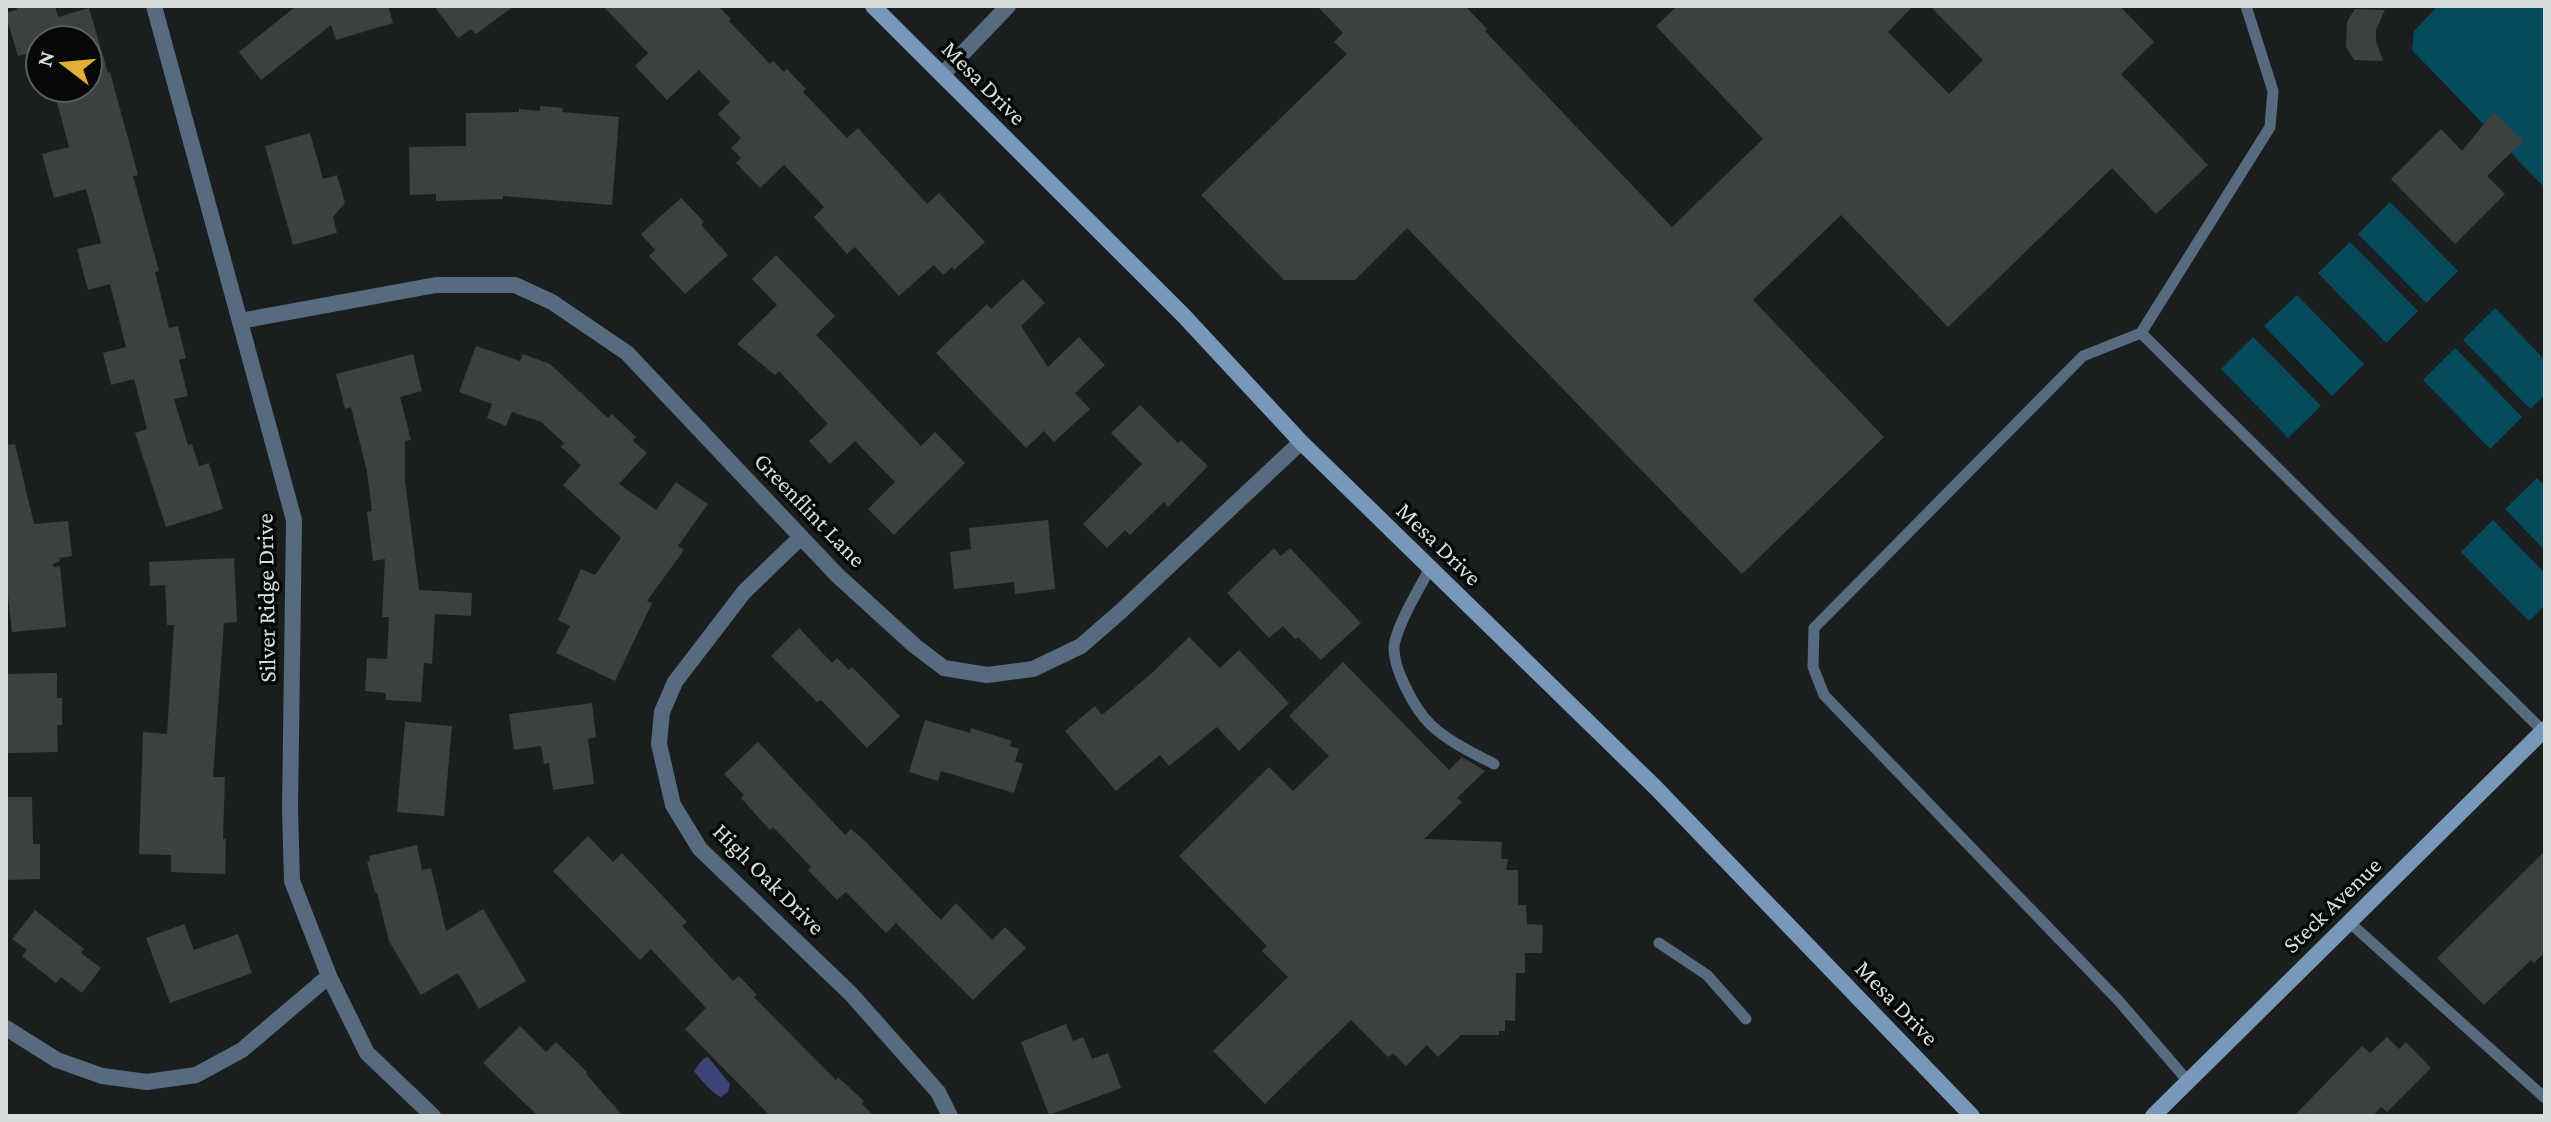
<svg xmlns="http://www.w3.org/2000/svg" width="2551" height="1122" viewBox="0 0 2551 1122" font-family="'Crimson Pro',serif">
<rect width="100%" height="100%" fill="#1a1e1f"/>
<path fill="#054b5c" d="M2438 6H2545V188L2412 50 2414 31Z
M2390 202 2458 271 2426 303 2358 234Z
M2350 242 2418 311 2386 343 2318 273Z
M2297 295 2364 364 2332 396 2264 326Z
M2495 308 2545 360V395L2530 409 2463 340Z
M2253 337 2321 406 2288 438 2221 369Z
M2455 348 2522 417 2490 449 2423 380Z
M2537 478 2545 486V551L2505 509Z
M2493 520 2545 573V605L2529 621 2461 552Z"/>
<path fill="#3b4377" d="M708 1057 730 1084 728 1092 721 1097C714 1095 699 1078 694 1071L703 1059Z"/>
<path fill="#3b4040" d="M16 6H55L58 17 89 8 108 73 110 72 138 175 133 176 159 271 155 272 169 328 178 326 186 358 179 360 188 396 174 399 188 445 192 444 199 466 209 463 223 509 166 527 135 433 147 429 134 379 111 385 103 353 126 347 110 284 88 290 77 249 101 243 86 189 54 198 42 154 69 147 53 88H88V40H40V50L18 56 6 16V13L17 10Z
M296 6H388L393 23 336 40 331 25 261 80 239 52Z
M434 6H514L476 34 471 29 458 38Z
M603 6H718L731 19 729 21 770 64 773 61 784 72 787 69 806 89 803 92 847 138 858 128 927 204 939 193 985 242 954 270 952 267 943 275 934 265 899 296 855 247 847 254 814 217 824 207 784 165 760 188 736 163 741 158 731 148 741 138 718 114 730 102 699 70 667 100 635 66 648 53Z
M1317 6H1465L1487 29 1485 31 1672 227 1763 139 1656 26 1677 6H1913L1888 32 1949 94 1983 60 1930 6H2120L2154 42 2121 74 2208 165 2156 214 2112 168 1948 327 1841 215 1753 300 1884 437 1742 574 1407 228 1355 280H1284L1201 195 1347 54 1334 42 1343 33Z
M2355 9 2385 10 2376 30V41L2383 61 2354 60 2346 47 2347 22Z
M540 106 563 108 562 112 619 117 612 205 503 196V199L436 201V194L410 195 409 147 466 146V113L519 112V109L540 111Z
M2494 112 2523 141 2487 176 2505 194 2455 244 2391 179 2441 129 2462 151Z
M310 133 323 179 337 175 345 203 333 217 337 233 293 245 265 146Z
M681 198 704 222 701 225 728 255 685 294 649 256 655 250 641 234Z
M776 255 835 316 816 335 830 349 921 446 935 432 965 463 894 535 868 509 895 482 855 441 830 464 809 441 828 424 779 371 775 375 737 344 777 305 752 279Z
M1023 279 1045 303 1021 326 1048 367 1079 337 1105 365 1075 393 1090 409 1054 442 1044 431 1026 448 936 353 987 304 991 309Z
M476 346 520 361 523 354 550 364 608 418 612 414 636 437 633 441 647 453 619 484 656 510 676 482 708 504 678 546 684 550 647 601 652 603 615 681 556 653 570 626 558 620 581 569 595 575 621 538 563 485 581 465 561 447 564 443 541 422 512 412 506 426 487 418 492 404 459 392Z
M413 354 422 391 400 397 411 440 405 441V480L419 590 472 593 471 616 435 614 432 664 424 663 421 702 386 700V693L365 691 367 658 387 659 389 617H382L385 559 373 561 367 512 372 511 367 471 351 407 345 409 336 374Z
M1140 405 1178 443 1181 440 1208 466 1168 507 1164 502 1130 535 1125 530 1107 548 1083 524 1142 464 1111 433Z
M15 444 34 524 68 521 72 556 59 558 60 561 53 564V567L60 566 66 627 12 632 6 577V445Z
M1048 520 1055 589 1015 594 1014 582 954 589 950 552 971 549 969 528Z
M1274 548 1281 556 1290 548 1361 623 1321 660 1298 637 1295 639 1283 626 1269 638 1227 593Z
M234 558 237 622 224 623 213 777H225L223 839H226L225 874 171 872V855L139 854 143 732 167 734 174 625H167L165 585 150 586 149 562Z
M799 628 832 663 837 658 849 670 852 667 900 716 867 748 821 700 817 702 771 656Z
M1189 637 1220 668 1239 650 1289 703 1239 751 1217 727 1169 766 1160 755 1116 791 1065 731 1095 706 1102 715 1152 673Z
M1343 662 1449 770 1462 757 1485 771 1457 798 1462 802 1424 839 1502 842 1501 859H1508L1506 870H1518V905H1526L1527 924 1543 925 1542 953H1525V973H1516L1515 1021 1505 1020V1031H1499V1035H1461L1438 1057 1427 1045 1406 1066 1393 1053 1388 1057 1351 1020 1265 1104 1213 1051 1288 977 1262 951 1267 946 1179 856 1269 767 1293 791 1329 756 1289 716Z
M57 673V698H62V725H57L58 752 8 753 6 674Z
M592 703 596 737 588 739 594 784 553 790 549 763 544 764 541 746 514 750 509 714Z
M925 720 970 733 971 728 1012 741 1010 746 1019 749 1015 761 1023 764 1014 793 941 771 938 781 909 772Z
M405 722 452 726 444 816 397 812Z
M758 742 845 835 851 829 864 840 941 920 956 903 992 940 1005 927 1026 948 973 1000 896 923 886 933 846 892 837 900 808 870 811 867 773 827 770 830 741 798 744 795 724 774Z
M6 797H32L33 844H40V879L6 880Z
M588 836 613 862 622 853 687 922 682 926 733 981 739 976 757 995 754 997 801 1045 836 1080 838 1077 864 1101 862 1104 874 1116H770L685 1029 706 1008 651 949 640 960 553 871Z
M417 845 422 870 431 868 446 931 483 909 526 981 479 1009 458 973 421 995 389 941 377 893H375L367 862 370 861 369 856Z
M2545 851V952L2534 963 2531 960 2484 1005 2437 958Z
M35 910 84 949 81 953 101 968 82 993 61 977 56 983 22 956 27 950 12 939Z
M184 924 194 950 238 934 252 973 170 1003 146 938Z
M1066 1024 1073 1041 1083 1037 1092 1059 1108 1053 1121 1088 1049 1115 1021 1042Z
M520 1026 546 1052 556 1042 587 1072 586 1074 623 1116H538L483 1063Z
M2387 1037 2399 1049 2406 1042 2431 1068 2387 1112 2381 1107 2373 1116H2294L2362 1046 2370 1053Z"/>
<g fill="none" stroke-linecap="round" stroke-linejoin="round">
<path stroke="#576b7f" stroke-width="11" d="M2246 6 2273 91 2270 127 2141 333 2543 731
M2141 333 2083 356 1814 628 1813 667 1824 695 2118 1000 2187 1080
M1430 568C1418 591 1402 616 1395 641 1389 663 1415 710 1431 725 1449 742 1473 753 1494 764
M2349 922 2545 1098
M1659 943 1707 975 1746 1019"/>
<path stroke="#576b7f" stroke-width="16" d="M154 6 294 520 290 809 292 881 329 976 367 1053 433 1116
M942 75 1008 6
M240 321 436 285H515L552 302 627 353 837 575 915 646 944 668 987 675 1033 669 1081 646 1120 612 1301 442
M801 537 744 592 675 682 662 712 659 744 673 805 700 849 851 994 938 1092 950 1116
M6 1028 57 1060 102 1076 147 1082 196 1075 242 1050 329 976"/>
<path stroke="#7798b8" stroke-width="16" d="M873 6 1184 316 1301 442 1656 788 1972 1116
M2153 1116 2545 729"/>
</g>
<g text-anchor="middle" stroke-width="7" stroke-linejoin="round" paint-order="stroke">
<g font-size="24" fill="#daddde" stroke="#060808">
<text transform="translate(984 83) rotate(45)" y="8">Mesa Drive</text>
<text transform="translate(810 510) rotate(46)" y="8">Greenflint Lane</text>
<text transform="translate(1439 544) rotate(44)" y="8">Mesa Drive</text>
<text transform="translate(266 598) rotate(-91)" y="8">Silver Ridge Drive</text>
<text transform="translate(769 879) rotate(45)" y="8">High Oak Drive</text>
<text transform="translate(2332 905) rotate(-44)" y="8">Steck Avenue</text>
<text transform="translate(1897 1003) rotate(46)" y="8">Mesa Drive</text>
</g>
</g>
<rect width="2551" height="1122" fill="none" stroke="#daddde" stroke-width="16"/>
<g transform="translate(64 64) rotate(286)"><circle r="38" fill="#060808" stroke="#5b5d5e" stroke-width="2"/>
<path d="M0-6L14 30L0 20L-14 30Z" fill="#e2ae34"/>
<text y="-12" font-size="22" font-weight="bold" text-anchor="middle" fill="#daddde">N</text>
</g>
</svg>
